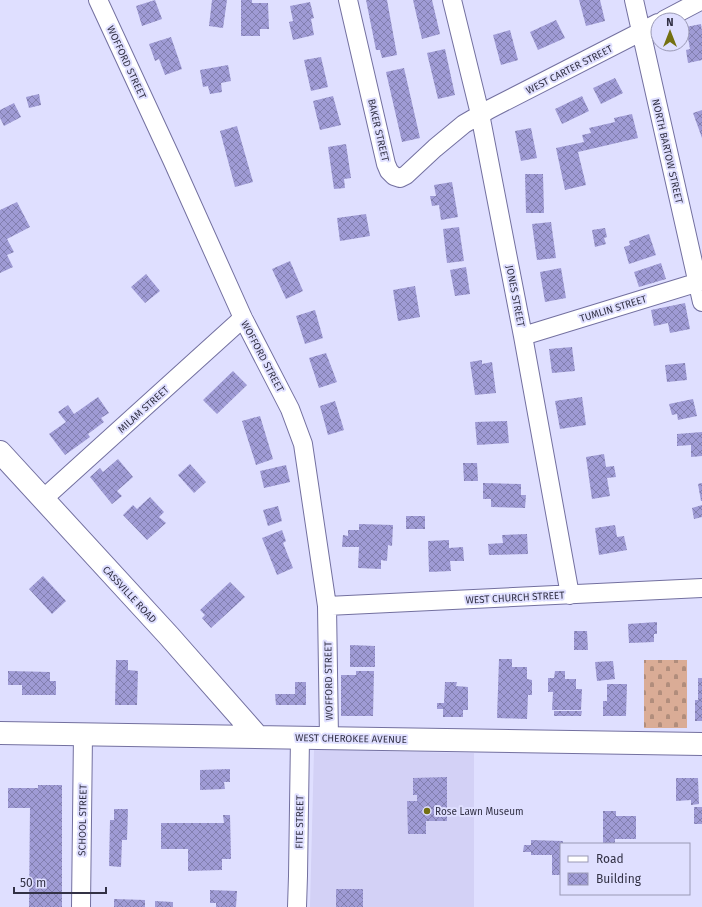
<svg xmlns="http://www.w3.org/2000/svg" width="702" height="907" viewBox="0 0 702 907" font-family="'Fira Sans',sans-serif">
<defs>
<pattern id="cemetery-stones" width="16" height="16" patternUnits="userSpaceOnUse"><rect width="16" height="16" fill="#daac96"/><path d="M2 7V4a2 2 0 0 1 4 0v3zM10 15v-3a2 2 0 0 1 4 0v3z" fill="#b18d7c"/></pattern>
<pattern id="building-cross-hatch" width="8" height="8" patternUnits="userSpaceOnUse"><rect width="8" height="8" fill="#9f9bd5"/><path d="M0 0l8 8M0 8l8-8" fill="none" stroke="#827faf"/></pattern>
</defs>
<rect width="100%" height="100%" fill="#dfdfff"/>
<path fill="#d3d1f6" d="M314 750 474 753V907H310Z"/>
<path fill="url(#cemetery-stones)" d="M644 660H687V728H644Z"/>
<path fill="url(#building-cross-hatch)" d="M155 0 162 19 142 26 136 6Z
M212 0H227L223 28 209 26Z
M241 0H252V3H268L269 29H260V36H241Z
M366 0H387L397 55 382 58 380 50H376Z
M413 0H432L440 34 422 39Z
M579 0H600L605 21 586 26Z
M310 2 314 18 311 19 314 35 293 40 289 22 293 21 290 6Z
M556 20 565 38 538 50 530 32Z
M701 24 702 31V60L688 63 686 50 690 49 686 27Z
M510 30 518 60 501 65 493 35Z
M171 37 182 69 165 75 159 59 155 61 149 44Z
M445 49 455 95 438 99 427 53Z
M321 57 328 87 311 91 304 60Z
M228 65 231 81 221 83 222 92 210 94 208 86 203 87 200 70Z
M404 68 420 138 402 142 386 72Z
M615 78 623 93 601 104 593 88Z
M39 94 41 105 29 108 26 97Z
M333 96 341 125 320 130 313 101Z
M582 96 589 111 562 124 555 109Z
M14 103 21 117 4 126 0 118V110Z
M702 110V138L693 113Z
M632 114 638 138 578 152 586 185 565 190 556 148 584 142 582 135 591 133 589 128 615 122 614 118Z
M237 126 253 182 235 187 220 131Z
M531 128 537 158 521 161 515 131Z
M346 144 351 178 344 179 345 188 334 189 328 147Z
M525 174H543L544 213H526Z
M452 182 458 217 441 220 439 205 432 206 430 196H436L434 185Z
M17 202 30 227 7 239 14 252 7 255 13 267 0 273V210Z
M366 214 370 236 340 241 337 218Z
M551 222 556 258 537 260 532 224Z
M459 227 464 261 447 263 443 229Z
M605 228 607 237 604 238 606 244 595 247 592 230Z
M649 234 656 255 629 264 624 247 630 245 629 241Z
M290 261 303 291 286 299 272 269Z
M661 263 666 279 639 287 634 272Z
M466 267 470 294 455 296 450 270Z
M561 268 566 298 545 302 540 272Z
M146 274 160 291 145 303 131 287Z
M415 286 420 317 398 321 393 290Z
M685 303 690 329 670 333 668 323 654 326 651 310Z
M315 310 323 338 305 344 296 316Z
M572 347 575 371 552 373 549 349Z
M326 353 337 382 319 388 309 358Z
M482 360V364L492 362 496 393 475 395 470 362Z
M685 363 687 380 667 382 665 365Z
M233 371 247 385 217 414 203 400Z
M98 397 109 413 101 418 104 422 88 434 90 437 65 455 49 434 66 422 58 412 68 405 74 414Z
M582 397 586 425 560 429 555 401Z
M693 399 697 416 678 420 677 414 672 415 669 404Z
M335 401 344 430 328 435 320 406Z
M260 416 273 459 256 465 242 421Z
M507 421 509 443 477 445 475 422Z
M702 432V456L691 457V445L677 446V434Z
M604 454 606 467 614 466 616 477 607 478 610 496 592 499 586 457Z
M118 459 133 477 117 491 122 496 112 504 90 477 100 468 103 472Z
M463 463H477L478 481H464Z
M190 464 206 482 194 493 178 475Z
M286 465 290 482 264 488 260 471Z
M483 483 521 484V495H526L525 508 491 507V499H483Z
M702 483V501H701L698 484Z
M150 497 164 512 159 517 166 523 147 540 123 515 133 505 137 509Z
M702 505V517L694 519 692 508Z
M278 506 282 521 268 526 263 510Z
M406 516H425V529H406Z
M359 524 393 525 392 546 388 545 387 561 381 560V569L358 568 359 547H342L343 535 348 536V530H359Z
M615 525 617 537 624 536 627 550 599 555 595 528Z
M282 530 286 541 283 543 293 568 277 575 262 538Z
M527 534 528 554 489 555 488 544 503 543 502 535Z
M449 540V548L463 547 464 561H450L451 571 429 572 428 541Z
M43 576 66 601 52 614 29 589Z
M230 582 245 597 211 628 202 618 205 615 200 610Z
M657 622V634H654V642L629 643 628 624Z
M574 631H587L588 650H574Z
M350 645 375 646V667H350Z
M499 659H512V667H527V679L532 680V695H528L527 719 497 718Z
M116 660H128V670L138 671 137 705H115Z
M613 661 615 679 597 681 595 662Z
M8 671 50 672V681H56V695H22V685H8Z
M356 671H374L373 716H341V675H356Z
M555 671H565V679H576V689H582L581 710H552L553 692H548V678H554Z
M698 678H702V721H695V700H698Z
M295 682H306V705H276L275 694H295Z
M445 682H457L456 686 468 687V710H463V717H443V709H437V703H444Z
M607 684H627L626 716H603V701H607Z
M554 711H582L581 716H554Z
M230 769V782H224L225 789 200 790V770Z
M447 777V821H426V834H408L407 801H417V795H413V778Z
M676 778H698L699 804 691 805V800L676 801Z
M38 785H62V907H29L30 808H8V788H38Z
M694 807H702V824H694Z
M114 809H128L127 840H122L121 867 109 866 110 820H114Z
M603 811H616V816H636V839H615V844H603Z
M223 815H230L231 859H222V870L188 871V849H161V823H224Z
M531 840 563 841V844H561V875H552V855H531V852H523L524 845H531Z
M336 889H363V907H336Z
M210 890 237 891 236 907H216V903H210Z
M114 899 145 900V907H114Z
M155 901 173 902V907H155Z"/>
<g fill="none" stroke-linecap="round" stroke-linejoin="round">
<defs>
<path id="minor" d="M98 0 173 162 243 318 290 409 303 444 327 606 329 738
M348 0 386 164 389 171 394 176 400 178 406 175 435 148 464 124 490 109 658 23
M452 0 480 114 523 336 570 595
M634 0 702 302
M664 20 702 0
M523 336 702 281
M43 499 243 318
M327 606 702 588
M81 907 83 734
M297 907 298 876 300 738"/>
<path id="major" d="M0 452 169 636 258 737
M0 733 702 744"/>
</defs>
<use href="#minor" stroke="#7370a0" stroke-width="20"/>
<use href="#major" stroke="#7370a0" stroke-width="24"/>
<use href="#minor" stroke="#fff" stroke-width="18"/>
<use href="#major" stroke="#fff" stroke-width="22"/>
</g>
<circle fill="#747011" stroke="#dfdfff" stroke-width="1.5" cx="427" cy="811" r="4"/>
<g text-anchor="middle" stroke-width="4" stroke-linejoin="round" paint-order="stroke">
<g font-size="10" fill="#323145" stroke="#dfdfff">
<text transform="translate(127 62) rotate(65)" y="4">WOFFORD STREET</text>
<text transform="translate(569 69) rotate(-27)" y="4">WEST CARTER STREET</text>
<text transform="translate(379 130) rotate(77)" y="4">BAKER STREET</text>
<text transform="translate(668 151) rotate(77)" y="4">NORTH BARTOW STREET</text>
<text transform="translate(516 296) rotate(79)" y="4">JONES STREET</text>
<text transform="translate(613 308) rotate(-17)" y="4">TUMLIN STREET</text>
<text transform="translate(263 356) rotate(62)" y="4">WOFFORD STREET</text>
<text transform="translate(143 409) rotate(-42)" y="4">MILAM STREET</text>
<text transform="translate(130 594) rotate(47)" y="4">CASSVILLE ROAD</text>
<text transform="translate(515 597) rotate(-3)" y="4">WEST CHURCH STREET</text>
<text transform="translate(328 681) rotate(-91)" y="4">WOFFORD STREET</text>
<text transform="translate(351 738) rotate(1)" y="4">WEST CHEROKEE AVENUE</text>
<text transform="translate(82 820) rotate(-89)" y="4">SCHOOL STREET</text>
<text transform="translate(299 822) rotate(-89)" y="4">FITE STREET</text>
</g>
<g font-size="10" fill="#323145" stroke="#dfdfff" text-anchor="start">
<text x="435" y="815">Rose Lawn Museum</text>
</g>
</g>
<rect x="560" y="843" width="130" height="52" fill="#dfdfff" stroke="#9a99b5"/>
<rect x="568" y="856" width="20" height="6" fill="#ffffff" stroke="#9a99b5"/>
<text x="596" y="863" font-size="12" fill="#323145">Road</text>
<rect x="568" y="873" width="20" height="12" fill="url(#building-cross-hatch)" stroke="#9a99b5"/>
<text x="596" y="883" font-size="12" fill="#323145">Building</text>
<g transform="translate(670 32)"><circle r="19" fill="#dfdfff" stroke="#9a99b5"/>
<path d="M0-3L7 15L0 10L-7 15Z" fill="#747011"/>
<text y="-6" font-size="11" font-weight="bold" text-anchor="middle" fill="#323145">N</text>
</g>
<path d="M14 887v6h92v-6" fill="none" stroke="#323145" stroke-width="2"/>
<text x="20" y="887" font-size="12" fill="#323145" stroke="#dfdfff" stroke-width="3" paint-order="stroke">50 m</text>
</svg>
